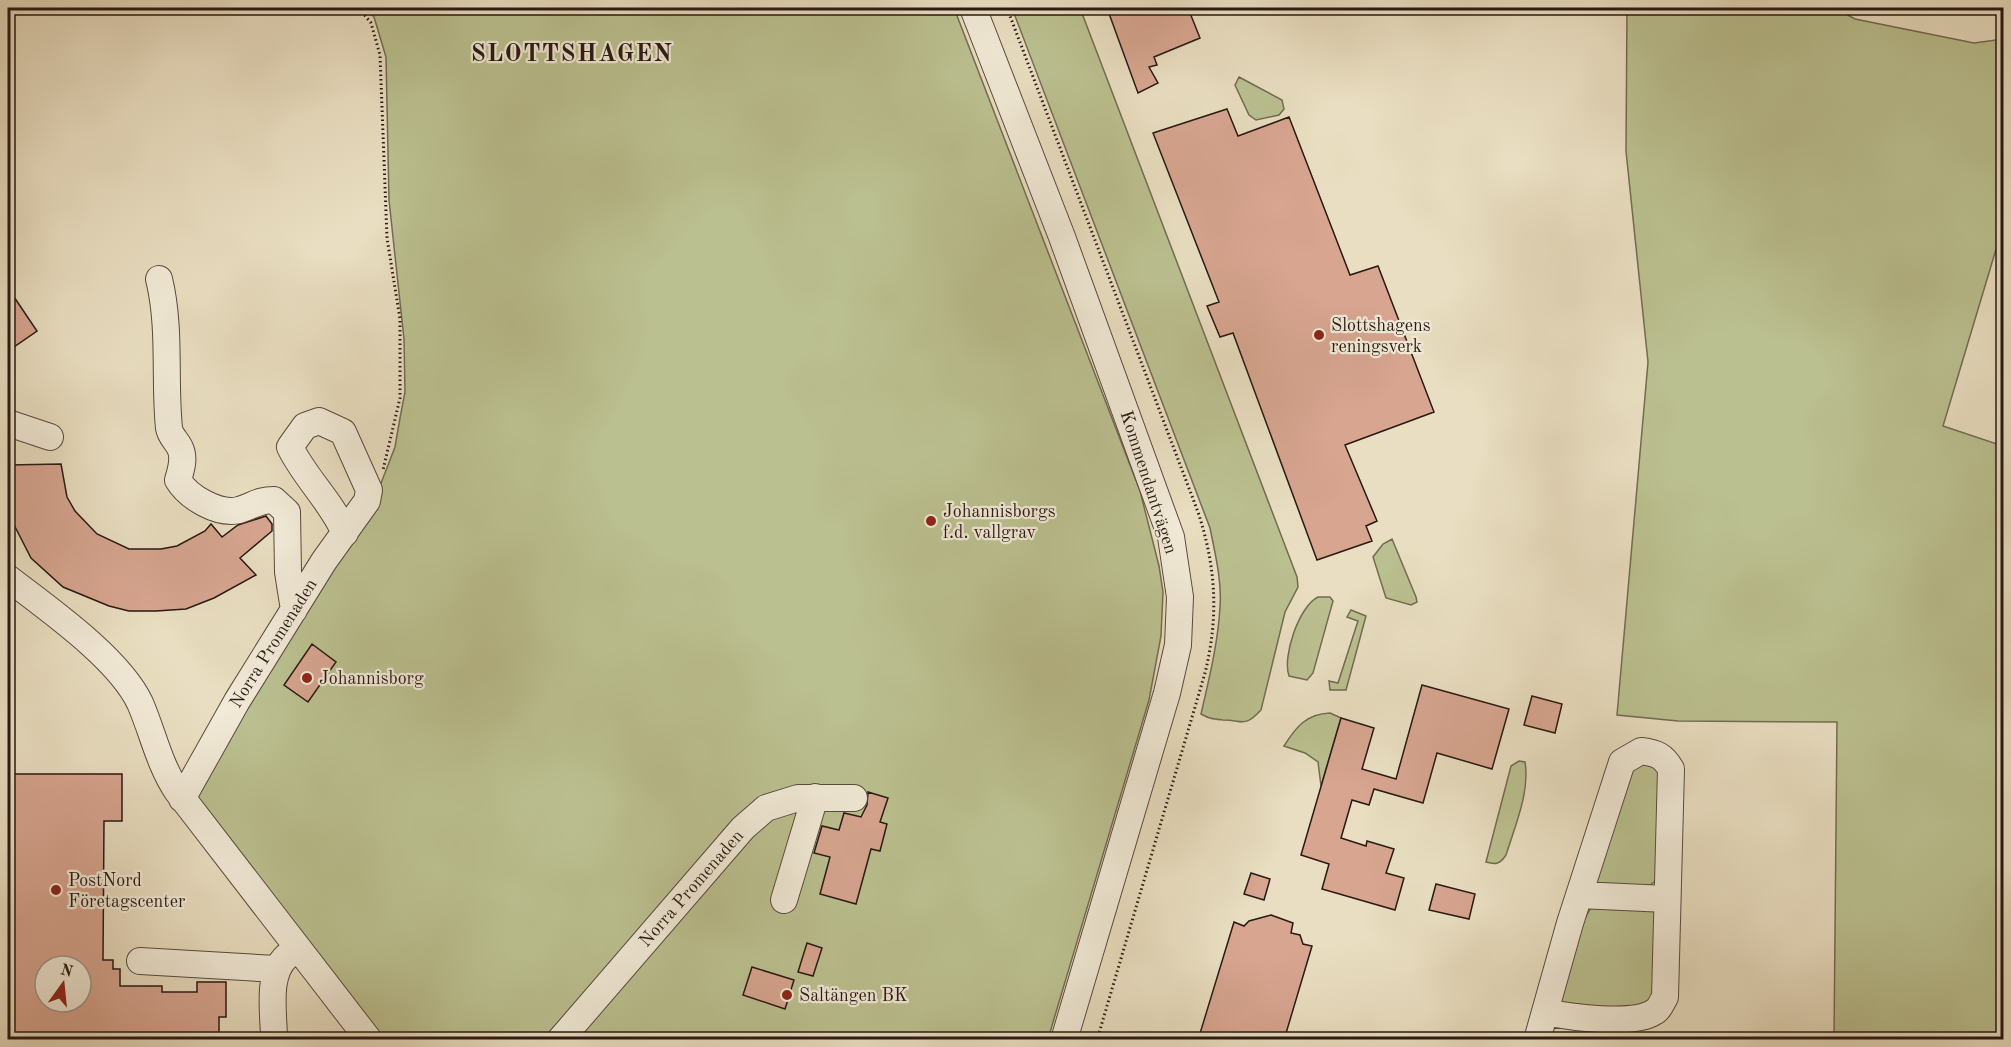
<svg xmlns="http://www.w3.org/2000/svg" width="2011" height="1047" viewBox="0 0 2011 1047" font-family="'Old Standard TT',serif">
<rect width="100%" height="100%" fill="#e9dec1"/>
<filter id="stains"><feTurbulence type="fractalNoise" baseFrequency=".00333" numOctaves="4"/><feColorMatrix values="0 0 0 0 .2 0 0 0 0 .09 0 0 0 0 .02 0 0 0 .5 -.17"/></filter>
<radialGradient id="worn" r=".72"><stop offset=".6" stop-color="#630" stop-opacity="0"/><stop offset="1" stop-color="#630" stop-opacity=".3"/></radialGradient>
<path fill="#bbc090" stroke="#726c52" stroke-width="1.5" d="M363 8H954L1140 491 1159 566 1163 592 1161 636 1149 700 1048 1039H568L782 797 554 1039H381L198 806 196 789 378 491 395 447 400 418 405 392 404 339 389 200 386 57 374 17Z
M1012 8H1080L1297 577 1298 587 1285 612 1261 710C1244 728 1244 720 1223 720 1213 719 1210 719 1201 714 1209 679 1218 643 1220 607 1222 581 1215 553 1210 528Z
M1627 8H1835L1855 19 1974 43 2003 39V226L1943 426 2003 446V1039H1834L1837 722 1678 721 1617 715 1648 362 1626 151Z
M1239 77 1282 100 1284 109 1279 115 1256 120 1249 115 1235 85Z
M1392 539 1416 597 1417 602 1411 605 1386 598 1373 557 1383 544Z
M1318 597H1330L1333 601 1313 673 1307 680 1289 676C1282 657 1299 606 1318 597Z
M1351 610 1366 616 1346 690H1330L1329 681 1338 683 1358 621 1347 617Z
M1330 713 1341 718 1321 786 1318 762 1305 753 1284 746C1296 727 1306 714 1330 713Z
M1519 761 1525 762C1530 792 1515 826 1506 855 1500 864 1496 865 1486 862L1511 766Z
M1646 762 1654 766 1661 777 1662 871C1646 901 1622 889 1592 886L1624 774Z
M1657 905 1662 981 1643 1012 1559 1002 1580 926 1592 906Z"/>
<path fill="#d7a590" stroke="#281913" stroke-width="1.5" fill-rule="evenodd" d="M1107 8H1188L1200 38 1154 57 1157 65 1149 67 1158 83 1138 93Z
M1227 109 1238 136 1289 117 1350 275 1378 266 1434 412 1345 445 1377 521 1366 526 1372 541 1317 560 1233 333 1220 337 1207 306 1219 302 1153 133Z
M8 288 37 331 8 351Z
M61 464 67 497 75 511 97 534 129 549H161L177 546 205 531 211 524 222 537 238 525 266 516 272 524V531L240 558 256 575 214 598 186 609 156 611H129L109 606 63 587 31 558 8 513V465Z
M312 644 336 662 308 702 284 685Z
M1422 685 1509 709 1492 769 1437 753 1423 803 1374 789 1369 805 1352 800 1341 838 1366 846 1367 841 1394 849 1386 873 1404 878 1395 910 1322 889 1329 864 1301 855 1341 718 1374 728 1362 769 1396 779Z
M1532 696 1562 704 1555 733 1524 725Z
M8 774H122V821H104L103 960H113V969H120V986H162V992H197V982H226V1017H219V1040H8ZM45 966H81V1002H45Z
M868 792 888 798 880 822 887 824 880 851 871 849 856 904 820 894 830 857 814 853 822 826 839 830 844 813 861 817 867 805Z
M1251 873 1270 879 1264 900 1244 894Z
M1436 884 1475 894 1469 919 1429 910Z
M1271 915 1293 923 1291 933 1300 935 1303 944 1312 946 1284 1040H1198L1234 922 1244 926 1249 921Z
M807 943 822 948 813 976 798 972Z
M752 967 794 980 785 1009 743 995Z"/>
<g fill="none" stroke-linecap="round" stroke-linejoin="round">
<defs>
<path id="minor" d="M973 8 1062 237 1171 537 1180 597 1178 645 1167 693 1064 1040
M159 279C171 328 164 379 169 428 170 436 177 441 180 448 185 458 181 470 178 480 188 497 218 515 239 510 253 506 258 500 274 500L287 512 288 572 294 610
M8 423 50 437
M8 578C47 608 119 658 140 703 153 733 159 764 177 791L369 1040
M182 799 237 701 324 561 367 501 369 490 343 432 319 421 305 426 290 447C305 478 331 501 345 533
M1579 895 1667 899
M784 900 815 797
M140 961 276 969
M274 1040C274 1013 266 975 287 956
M560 1040 743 828 766 808 798 798H854
M1537 1040 1570 923 1622 762 1641 751C1656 753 1663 755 1671 769L1665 997C1662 1002 1659 1010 1654 1012 1633 1026 1570 1017 1545 1012"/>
</defs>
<use href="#minor" stroke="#584a3e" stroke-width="28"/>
<path stroke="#281913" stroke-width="3" stroke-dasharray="1.5 3" stroke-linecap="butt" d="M359 8 371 23 380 55 387 238 400 319V398L383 470
M1007 8 1198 512C1216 567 1219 616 1205 673L1097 1040"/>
<use href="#minor" stroke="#f1ead7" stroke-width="26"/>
<path stroke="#281913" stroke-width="4.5" stroke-dasharray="10 10" stroke-linecap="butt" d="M1945 8 2004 13"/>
</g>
<g fill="#8f2418" stroke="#f1ead7" stroke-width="2">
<circle cx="1319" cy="335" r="6"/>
<circle cx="931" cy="521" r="6"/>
<circle cx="307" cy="678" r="6"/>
<circle cx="56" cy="890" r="6"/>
<circle cx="787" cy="995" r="6"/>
</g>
<g text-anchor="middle" stroke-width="4.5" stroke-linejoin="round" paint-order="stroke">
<g font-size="18" fill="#281913" stroke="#f1ead7" text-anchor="start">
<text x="1331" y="331">Slottshagens<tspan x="1331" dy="21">reningsverk</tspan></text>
<text x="943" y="517">Johannisborgs<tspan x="943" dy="21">f.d. vallgrav</tspan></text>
<text x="319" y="684">Johannisborg</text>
<text x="68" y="886">PostNord<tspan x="68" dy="21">Företagscenter</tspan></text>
<text x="799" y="1001">Saltängen BK</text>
</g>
<g font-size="18" fill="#281913" stroke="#f1ead7">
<text transform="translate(1149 482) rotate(72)" y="6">Kommendantvägen</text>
<text transform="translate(273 643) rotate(-58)" y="6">Norra Promenaden</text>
<text transform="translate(691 888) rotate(-49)" y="6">Norra Promenaden</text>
</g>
<g font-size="24" font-weight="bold" letter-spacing="1.5" fill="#281913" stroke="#f1ead7">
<text x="572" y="61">SLOTTSHAGEN</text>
</g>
</g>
<rect width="2011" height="1047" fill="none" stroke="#e9dec1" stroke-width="30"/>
<rect x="9" y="9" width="1993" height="1029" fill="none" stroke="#281913" stroke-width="3"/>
<rect x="15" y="15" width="1981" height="1017" fill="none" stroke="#281913" stroke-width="1.5"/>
<g transform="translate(63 984) rotate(15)"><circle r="28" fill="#f1ead7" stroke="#a19689" stroke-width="1.5"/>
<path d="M0-4.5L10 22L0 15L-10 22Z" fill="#8f2418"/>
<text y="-9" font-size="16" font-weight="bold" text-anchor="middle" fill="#281913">N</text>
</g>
<rect width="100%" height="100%" filter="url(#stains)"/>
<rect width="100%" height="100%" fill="url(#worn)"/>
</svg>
